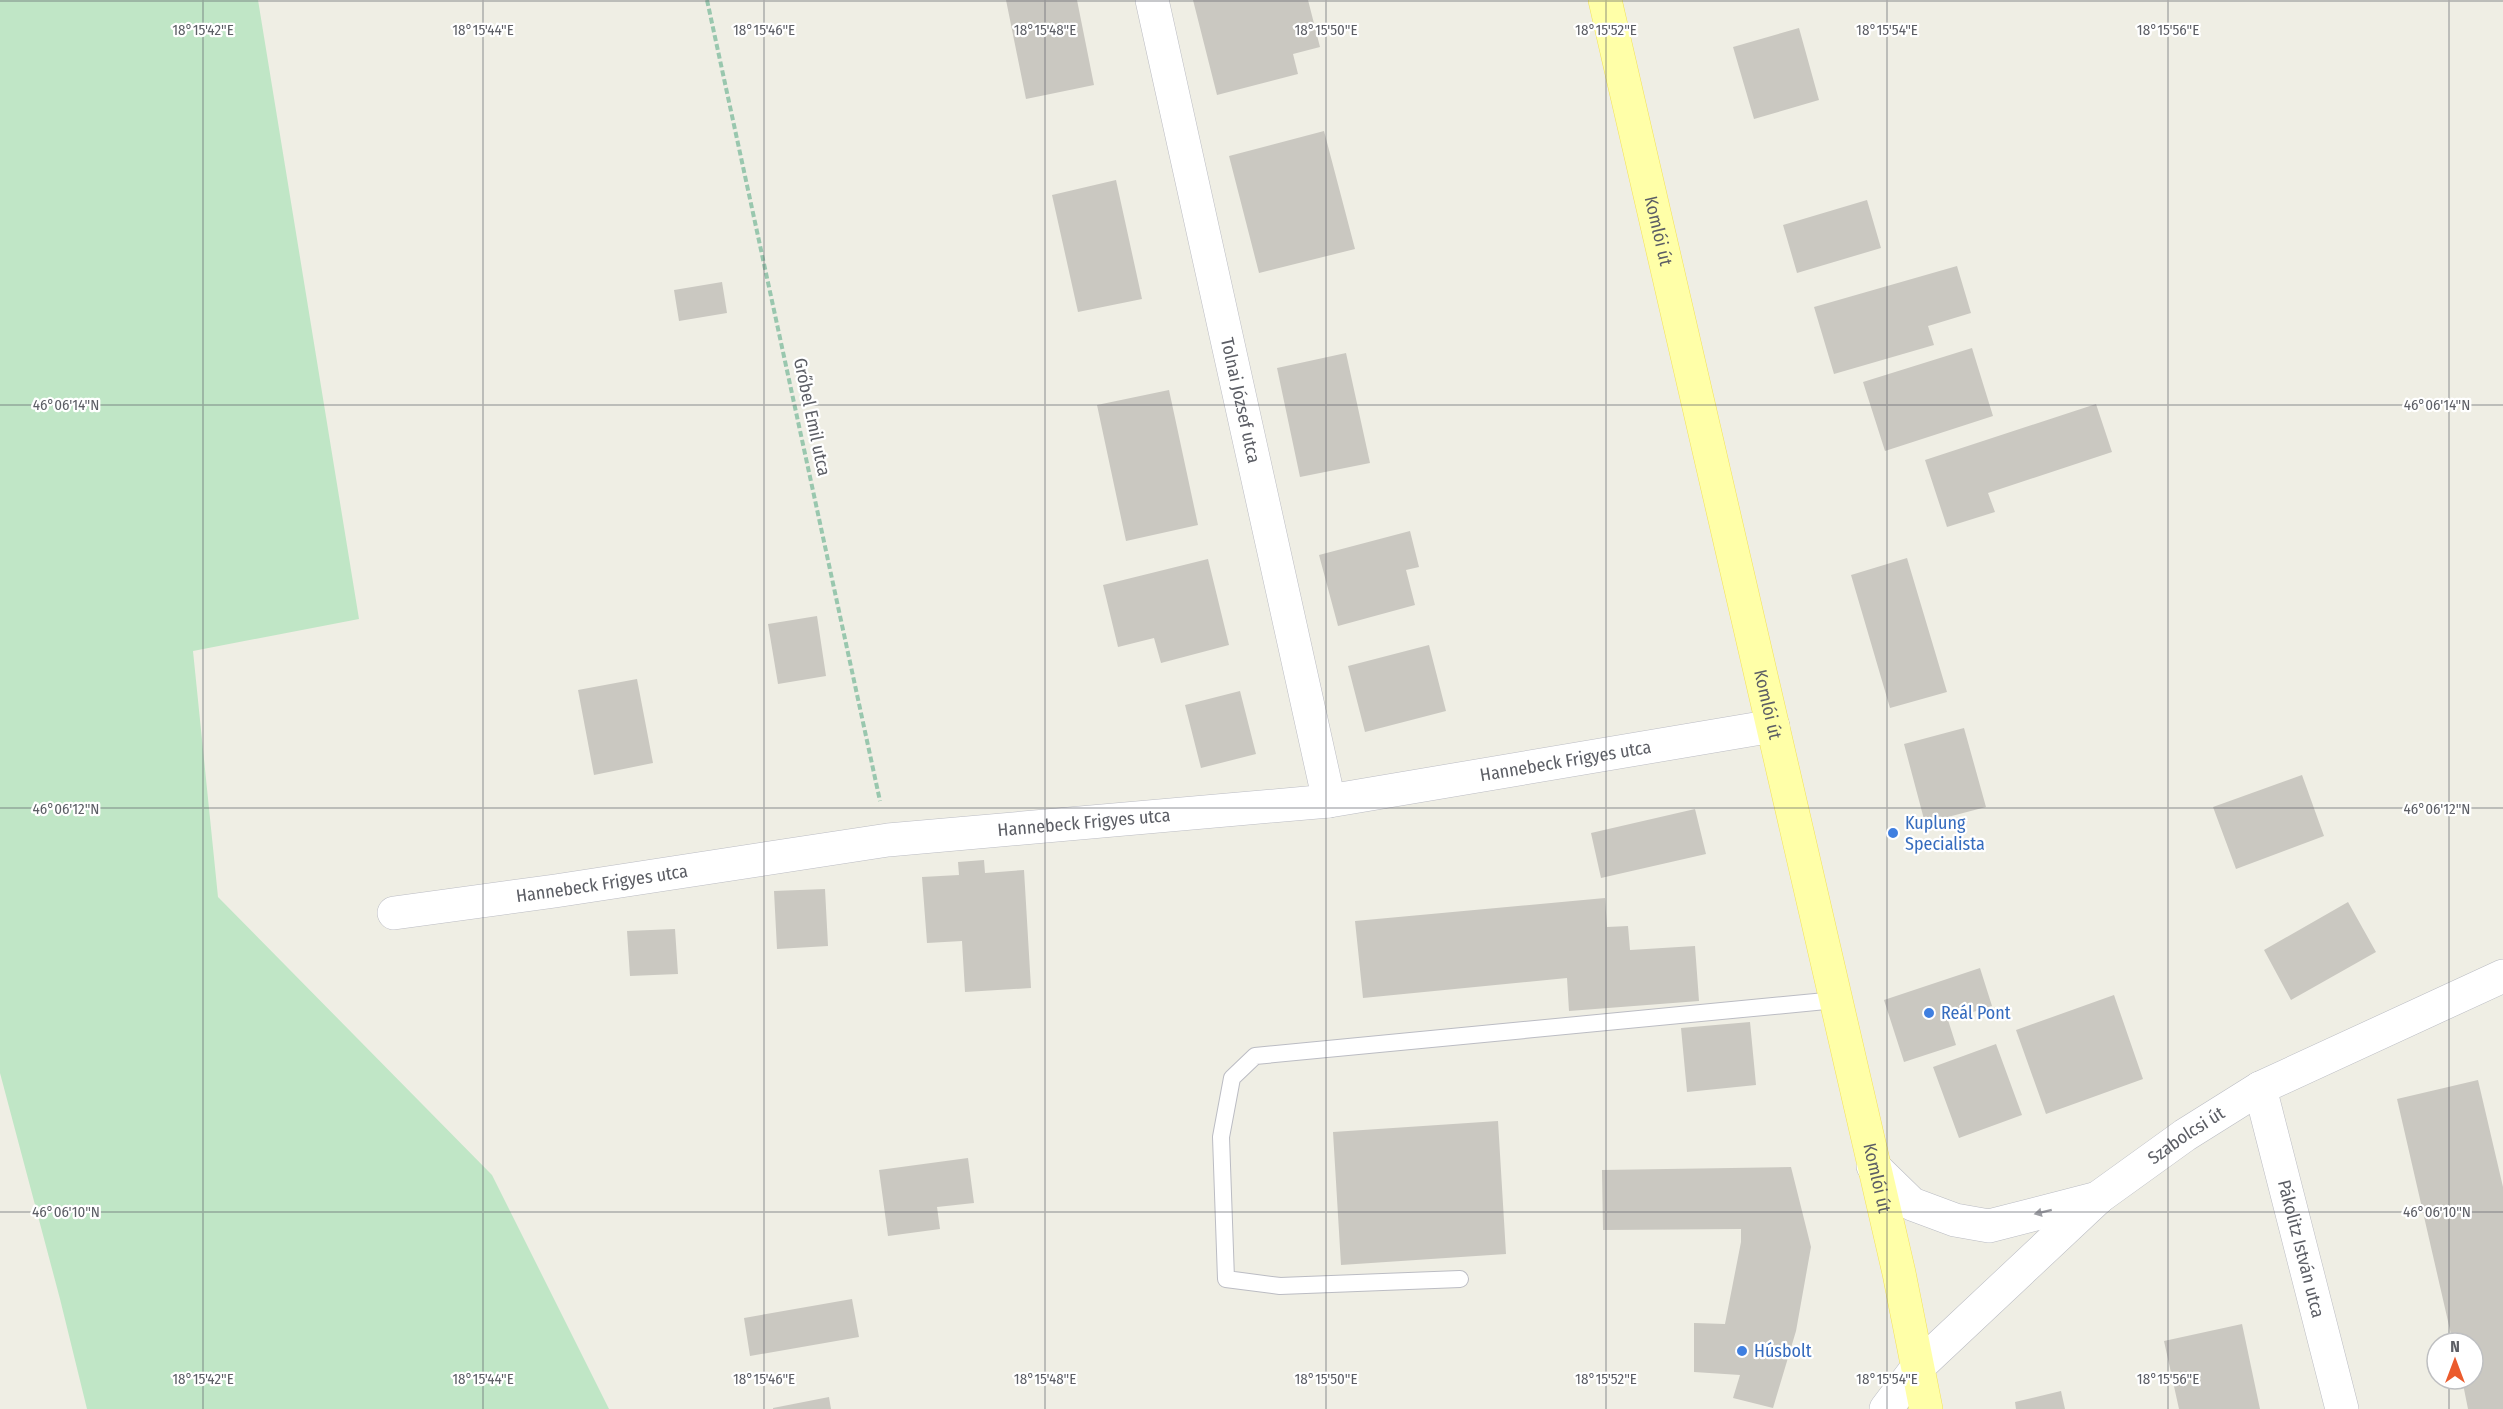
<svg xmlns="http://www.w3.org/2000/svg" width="2503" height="1409" viewBox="0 0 2503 1409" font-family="'Fira Sans Condensed',sans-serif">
<rect width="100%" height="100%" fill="#efeee4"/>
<path fill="#c0e6c6" d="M0 0H258L359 619 193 651 218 897 492 1175 609 1409H87L60 1299 0 1073Z"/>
<path fill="#cac8c1" d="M1006 0H1077L1094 85 1026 99Z
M1193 0H1308L1320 47 1293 54 1298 74 1217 95Z
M1799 28 1819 100 1754 119 1733 47Z
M1324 131 1355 249 1259 273 1229 156Z
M1116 180 1142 299 1078 312 1052 195Z
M1867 200 1881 248 1797 273 1783 225Z
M1957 266 1971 313 1928 326 1934 345 1834 374 1814 307Z
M722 282 727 313 679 321 674 290Z
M1972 348 1993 416 1885 451 1863 382Z
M1346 353 1370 463 1300 477 1277 368Z
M1169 390 1198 525 1126 541 1097 405Z
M2096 404 2112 452 1988 493 1995 512 1947 527 1925 460Z
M1410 531 1419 567 1406 570 1415 605 1338 626 1319 555Z
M1907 558 1947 692 1890 708 1851 575Z
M1208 559 1229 645 1161 663 1154 638 1118 647 1103 585Z
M817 616 826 676 778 684 768 624Z
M1429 645 1446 711 1365 732 1348 666Z
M637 679 653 763 594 775 578 690Z
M1240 691 1256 754 1201 768 1185 705Z
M1964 728 1986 807 1925 823 1904 744Z
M2302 775 2324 836 2236 869 2213 807Z
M1695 809 1706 854 1601 878 1591 833Z
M984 860 985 873 1024 870 1031 988 965 992 962 941 927 943 922 877 959 875 958 862Z
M825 889 828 946 777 949 774 891Z
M1605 898 1607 927 1628 926 1630 950 1695 946 1699 1001 1569 1011 1567 978 1363 998 1355 921Z
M2348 902 2376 952 2291 1000 2264 950Z
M675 929 678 974 630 976 627 931Z
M1980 968 1992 1006 1948 1020 1956 1045 1904 1062 1884 1000Z
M2114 995 2143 1079 2046 1114 2016 1030Z
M1750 1022 1756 1085 1687 1092 1681 1028Z
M1996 1044 2022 1115 1959 1138 1933 1067Z
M2478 1080 2503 1187V1409H2468L2462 1379H2473V1343H2453L2397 1099Z
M1498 1121 1506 1254 1341 1265 1333 1132Z
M968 1158 974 1203 937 1207 940 1229 888 1236 879 1170Z
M1791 1167 1811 1247 1796 1331 1773 1408 1733 1398 1740 1375 1694 1372V1323L1725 1324 1741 1242V1229L1603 1230 1602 1170Z
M852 1299 859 1337 750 1356 744 1318Z
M2242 1324 2260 1409H2179L2164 1341Z
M2061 1391 2065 1409H2016L2015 1402Z
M829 1397 831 1409H773V1408Z"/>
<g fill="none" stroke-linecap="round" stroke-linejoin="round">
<defs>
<path id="lane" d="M1460 1279 1280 1286 1226 1279 1221 1137 1232 1078 1255 1056 1836 1000"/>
<g id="street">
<path id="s1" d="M1152 0 1329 801"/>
<path id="s2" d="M394 913 555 891 888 840 1329 801 1773 726"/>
<path id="s3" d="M2260 1088 2342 1409"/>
</g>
<g id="secondary">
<path d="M1873 1166 1912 1204 1955 1220 1989 1226 2098 1198"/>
<path id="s4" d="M1886 1409 1917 1368 2099 1197 2185 1135 2260 1088 2503 976"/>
</g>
<g id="primary">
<path id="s5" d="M1605 0 1899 1273 1926 1409"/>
</g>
</defs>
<use href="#lane" stroke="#bbbcc3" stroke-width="18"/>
<use href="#street" stroke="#bbbcc3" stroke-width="34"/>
<use href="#secondary" stroke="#b9bbc2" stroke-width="34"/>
<use href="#primary" stroke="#f3e159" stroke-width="34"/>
<path stroke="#99c7ae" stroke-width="4" stroke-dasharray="6 3" stroke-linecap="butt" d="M707 0 880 801"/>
<use href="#lane" stroke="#fff" stroke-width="16"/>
<use href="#street" stroke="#fff" stroke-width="33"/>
<use href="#secondary" stroke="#fff" stroke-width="33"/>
<use href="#primary" stroke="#ffffa8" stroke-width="33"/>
</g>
<defs><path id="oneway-solid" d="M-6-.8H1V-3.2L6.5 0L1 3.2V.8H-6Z" transform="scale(1.5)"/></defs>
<use fill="#9d9ea3" href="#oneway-solid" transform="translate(2043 1212) rotate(166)"/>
<path fill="none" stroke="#5c5e65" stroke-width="1.5" stroke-opacity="0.45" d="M203 0V1409M483 0V1409M764 0V1409M1045 0V1409M1326 0V1409M1606 0V1409M1887 0V1409M2168 0V1409M2449 0V1343M0 1H2503M0 405H2503M0 808H2503M0 1212H2503M2449 1379V1409"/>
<g fill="#3f7fe0" stroke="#fff" stroke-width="2">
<circle cx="1893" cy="833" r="6"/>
<circle cx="1929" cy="1013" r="6"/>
<circle cx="1742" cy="1351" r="6"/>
</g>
<g text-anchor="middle" stroke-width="4.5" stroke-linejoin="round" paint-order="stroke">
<g font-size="18" fill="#5c5e65" stroke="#fff">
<text dy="6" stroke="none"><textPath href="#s5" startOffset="237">Komlói út</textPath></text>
<text dy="6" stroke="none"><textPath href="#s1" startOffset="410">Tolnai József utca</textPath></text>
<text transform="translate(812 417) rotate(78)" y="6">Grőbel Emil utca</text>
<text dy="6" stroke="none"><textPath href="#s5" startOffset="723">Komlói út</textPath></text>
<text dy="6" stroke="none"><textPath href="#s2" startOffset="1182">Hannebeck Frigyes utca</textPath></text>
<text dy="6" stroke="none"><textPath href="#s2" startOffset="696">Hannebeck Frigyes utca</textPath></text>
<text dy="6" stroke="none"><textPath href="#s2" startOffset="210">Hannebeck Frigyes utca</textPath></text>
<text dy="6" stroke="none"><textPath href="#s4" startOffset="408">Szabolcsi út</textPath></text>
<text dy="6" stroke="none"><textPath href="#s5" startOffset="1209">Komlói út</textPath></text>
<text dy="6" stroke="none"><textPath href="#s3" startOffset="166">Pákolitz István utca</textPath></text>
</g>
<g font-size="18" fill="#366cbe" stroke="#fff" text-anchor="start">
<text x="1905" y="829">Kuplung<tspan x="1905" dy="21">Specialista</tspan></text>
<text x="1941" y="1019">Reál Pont</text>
<text x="1754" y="1357">Húsbolt</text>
</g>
</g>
<g font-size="15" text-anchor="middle" fill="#5c5e65" stroke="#fff" stroke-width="4.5" stroke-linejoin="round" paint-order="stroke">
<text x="203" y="35">18°15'42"E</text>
<text x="483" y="35">18°15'44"E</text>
<text x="764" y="35">18°15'46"E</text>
<text x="1045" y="35">18°15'48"E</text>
<text x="1326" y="35">18°15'50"E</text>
<text x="1606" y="35">18°15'52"E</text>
<text x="1887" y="35">18°15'54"E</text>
<text x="2168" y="35">18°15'56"E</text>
<text x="66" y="410">46°06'14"N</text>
<text x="2437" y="410">46°06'14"N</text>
<text x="66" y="814">46°06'12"N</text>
<text x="2437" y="814">46°06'12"N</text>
<text x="66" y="1217">46°06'10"N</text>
<text x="2437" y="1217">46°06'10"N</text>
<text x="203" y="1384">18°15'42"E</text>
<text x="483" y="1384">18°15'44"E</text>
<text x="764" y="1384">18°15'46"E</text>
<text x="1045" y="1384">18°15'48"E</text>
<text x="1326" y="1384">18°15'50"E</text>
<text x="1606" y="1384">18°15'52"E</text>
<text x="1887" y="1384">18°15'54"E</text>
<text x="2168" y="1384">18°15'56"E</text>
</g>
<g transform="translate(2455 1361)"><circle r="28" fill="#ffffff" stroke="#bebfc1" stroke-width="1.5"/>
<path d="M0-4.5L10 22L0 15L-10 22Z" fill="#eb5b2d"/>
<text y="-9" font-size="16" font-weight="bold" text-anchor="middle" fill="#5c5e65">N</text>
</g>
</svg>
